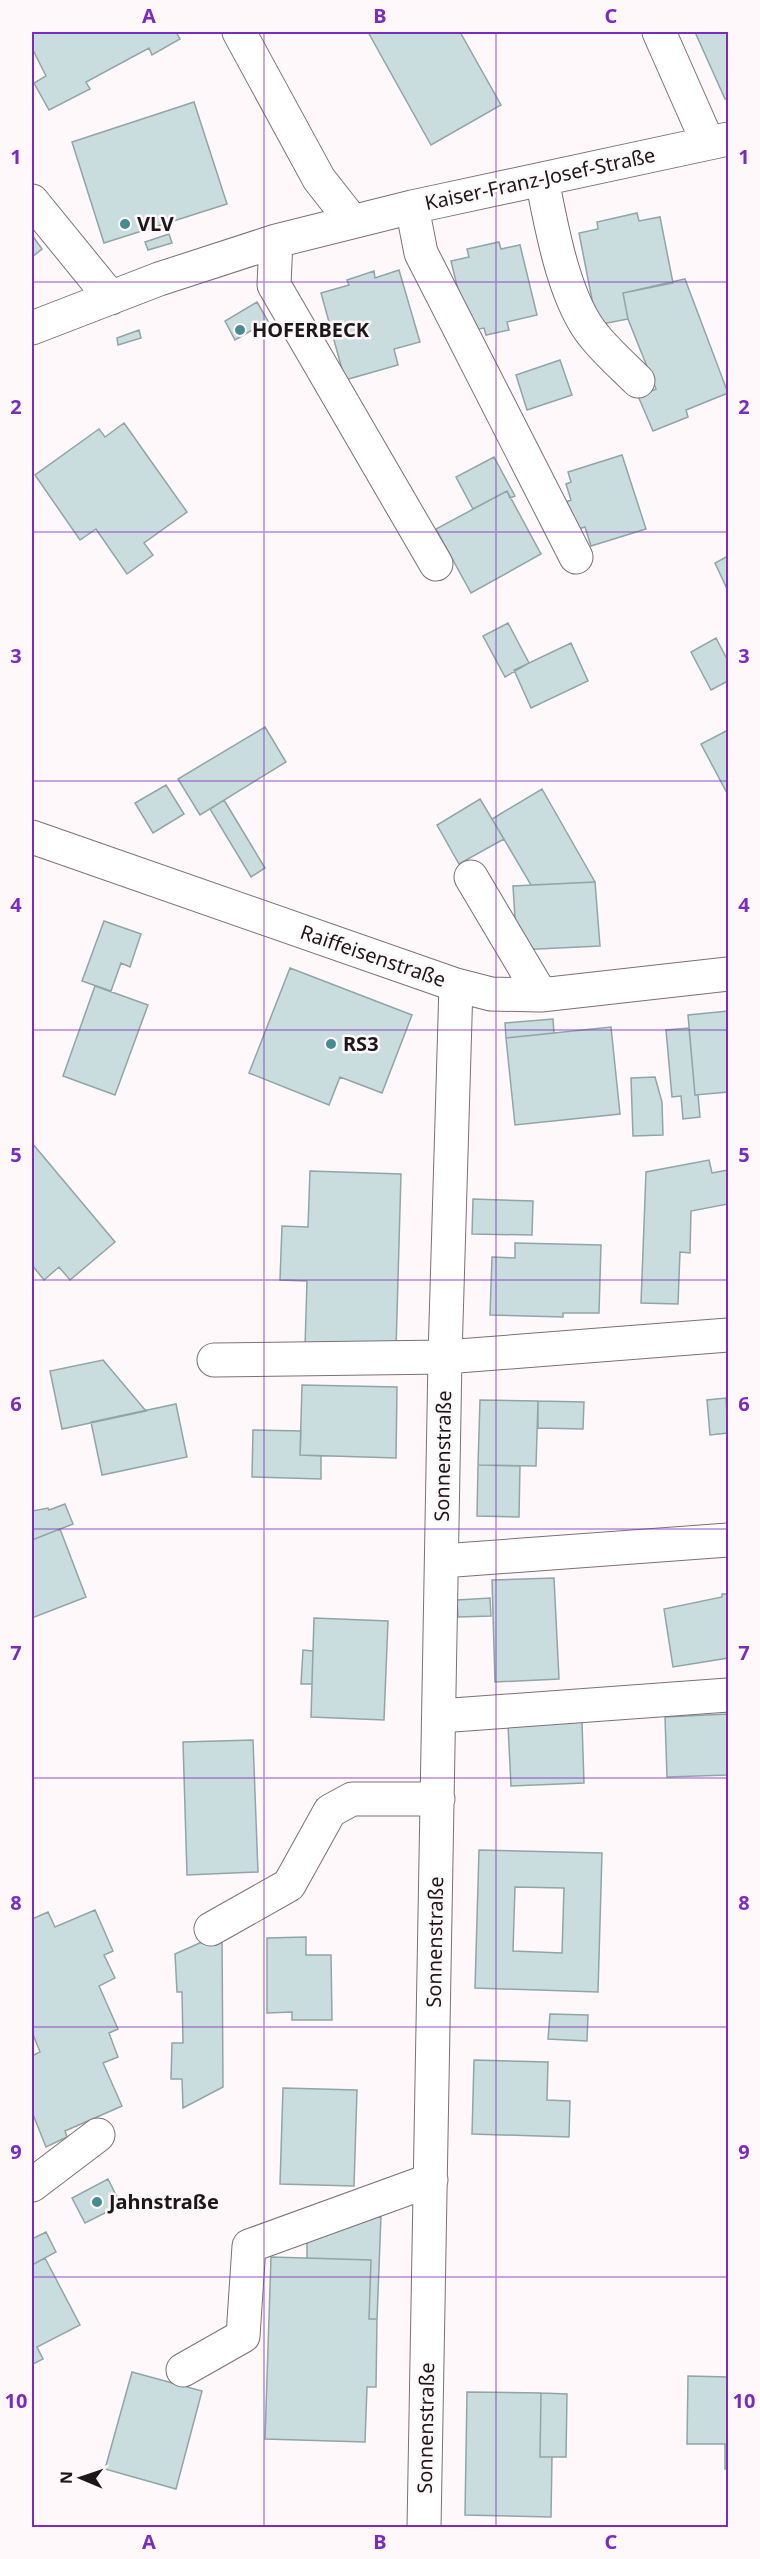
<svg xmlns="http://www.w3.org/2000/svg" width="760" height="2559" viewBox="0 0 760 2559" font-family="'Noto Sans',sans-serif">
<rect width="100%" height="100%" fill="#fff8fb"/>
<path fill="#c9dddf" stroke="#91a4a6" stroke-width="1.5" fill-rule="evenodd" d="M32 32H176L180 39 152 55 149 48 86 82 90 89 49 110 34 83 46 76 32 48Z
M368 32H460L501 105 431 145Z
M695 32H728V99H725Z
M194 102 227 204 104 243 72 142Z
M637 213 639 221 660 217 673 283 623 293 628 319 597 325 579 233 598 229 597 222Z
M169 234 172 243 148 250 145 242Z
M32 235 42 249 32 257Z
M499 242 501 249 520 245 537 315 507 322 509 330 486 335 484 328 468 331 451 261 469 257 467 249Z
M399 270 420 342 394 349 398 365 345 380 321 293 349 285 347 280 374 271 375 278Z
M685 279 728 393 686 410 688 417 653 431 638 396 656 389 628 319 623 293Z
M257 302 268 321 235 340 225 321Z
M139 330 141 338 118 345 117 338Z
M560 360 572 395 527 410 516 375Z
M124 423 187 512 144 543 153 555 127 574 96 529 80 540 35 475 99 429 105 437Z
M622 455 646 529 591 546 585 527 575 530 566 502 571 500 566 484 571 482 568 472Z
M494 457 515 496 510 498 507 491 473 509 456 477Z
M507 491 541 554 471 593 436 529Z
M728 556V591L715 563Z
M508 623 529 663 505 677 483 636Z
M716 638 728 661V681L711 690 691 652Z
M571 643 588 681 531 708 514 670Z
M265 727 286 762 200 815 178 779Z
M728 730V795L701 744Z
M166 785 184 814 153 833 135 803Z
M542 789 595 882 531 885 492 819Z
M480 799 504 839 459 864 437 825Z
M224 800 265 868 251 877 210 809Z
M595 882 600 946 517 950 513 886Z
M104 921 141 934 130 967 121 963 111 991 82 981Z
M290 968 412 1015 382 1093 340 1077 329 1105 249 1073Z
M95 986 148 1005 115 1095 63 1076Z
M728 1011V1092L695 1095 688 1015Z
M553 1019 554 1033 506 1038 505 1023Z
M611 1027 620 1114 515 1125 506 1038Z
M689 1028 695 1095H698L700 1117 683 1119 681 1096 672 1097 666 1030Z
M655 1077 662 1102 663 1135 633 1136 631 1078Z
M32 1143 115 1242 70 1280 59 1267 44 1280 32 1265Z
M709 1160 712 1173 728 1170V1204L691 1211 690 1253 680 1252 678 1304 641 1303 646 1172Z
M310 1171 401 1174 396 1349 305 1347 307 1281 280 1280 282 1226 308 1227Z
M473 1199 533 1201 532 1235 472 1234Z
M515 1243 601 1245 599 1313H563V1317L490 1315 492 1257 515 1258Z
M103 1360 146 1411 62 1429 50 1371Z
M302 1385 397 1387 396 1458 300 1455Z
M726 1398 728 1433 710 1435 707 1400Z
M480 1400 538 1401 536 1466 478 1465Z
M538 1401 584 1402 583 1429 538 1428Z
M176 1404 187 1457 102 1475 91 1422Z
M253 1430 301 1431 300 1455 321 1456V1479L252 1477Z
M478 1465 520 1466 519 1517 477 1516Z
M65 1504 73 1524 32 1540V1511L48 1508 49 1510Z
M60 1529 86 1597 32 1618V1540Z
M554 1578 559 1679 495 1682 492 1580Z
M722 1594H728V1658L673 1667 664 1609 722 1597Z
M490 1598 491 1616 458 1617 457 1600Z
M314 1618 388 1621 384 1720 311 1717Z
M303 1650 313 1651 312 1684H301Z
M728 1714V1775L667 1777 665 1717Z
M582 1722 584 1783 511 1786 508 1725Z
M253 1740 258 1872 187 1875 183 1742Z
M479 1850 602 1853 598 1992 475 1988ZM515 1887 564 1888 562 1953 513 1951Z
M95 1910 113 1951 104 1955 115 1978 99 1986 118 2029 109 2033 118 2057 103 2063 122 2106 65 2131 67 2137 46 2147 32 2112V2056L40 2052 32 2032V1919L48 1912 55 1927Z
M222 1933 223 2087 183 2108 182 2079H171L172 2043H183L182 1992H177L175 1954Z
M306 1937V1955H331L332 2020H292V2012L267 2013V1938Z
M550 2014 588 2015 587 2041 548 2039Z
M474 2060 548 2062 547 2100 570 2101 569 2137 472 2134Z
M283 2088 357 2090 354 2186 280 2184Z
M108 2179 121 2205 85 2223 72 2198Z
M381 2216 377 2319H369L371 2260 307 2258V2239Z
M46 2232 56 2252 32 2265V2239Z
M271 2257 371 2260 369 2319H377L376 2387H367L365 2442 265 2439Z
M45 2258 80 2325 37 2347 43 2359 33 2364 32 2265Z
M132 2372 202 2391 176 2489 105 2469Z
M688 2376 728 2377V2469H725V2444H687Z
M467 2392 541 2393 540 2457H552L551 2517 465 2515Z
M541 2393 567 2394 566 2457H540Z"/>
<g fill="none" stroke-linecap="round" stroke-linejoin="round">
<defs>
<path id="minor" d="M239 32 319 179 352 221
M659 32 708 143
M542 179C551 225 564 301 595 337 608 353 623 366 638 381
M32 201 111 298
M412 207 421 253 576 557
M276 241 274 285 436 564
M32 328 159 279 276 241 412 207 728 139
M32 837 456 985 491 994 541 995 728 974
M471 877 541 995
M214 1360 445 1357 728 1335
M442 1561 728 1540
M439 1716 728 1695
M211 1929 289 1885 330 1811 352 1799H438
M32 2185 98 2135
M183 2370 243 2336 249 2246 431 2180
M424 2528 445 1357 456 985"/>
</defs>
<use href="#minor" stroke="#7e6f76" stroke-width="35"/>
<use href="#minor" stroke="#fff" stroke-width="33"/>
</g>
<path fill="none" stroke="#7b2cbf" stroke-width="1.5" stroke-opacity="0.55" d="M264 32V2528M496 32V2528M32 282H728M32 532H728M32 781H728M32 1030H728M32 1280H728M32 1529H728M32 1778H728M32 2027H728M32 2277H728"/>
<g fill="#458c93" stroke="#fff8fb" stroke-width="2">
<circle cx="125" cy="224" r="6"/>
<circle cx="240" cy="330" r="6"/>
<circle cx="331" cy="1044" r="6"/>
<circle cx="97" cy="2202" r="6"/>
</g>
<g text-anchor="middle" stroke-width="5" stroke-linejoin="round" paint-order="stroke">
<g font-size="20" fill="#1d171a" stroke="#fff8fb">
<text transform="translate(540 179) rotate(-12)" y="7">Kaiser-Franz-Josef-Straße</text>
<text transform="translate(373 956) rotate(19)" y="7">Raiffeisenstraße</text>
<text transform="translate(443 1456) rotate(-89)" y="7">Sonnenstraße</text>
<text transform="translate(435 1942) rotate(-89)" y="7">Sonnenstraße</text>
<text transform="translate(426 2428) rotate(-89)" y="7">Sonnenstraße</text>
</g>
<g font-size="20" font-weight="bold" fill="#1d171a" stroke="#fff8fb" text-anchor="start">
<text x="137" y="231">VLV</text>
<text x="252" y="337">HOFERBECK</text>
<text x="343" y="1051">RS3</text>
<text x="109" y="2209">Jahnstraße</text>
</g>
</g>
<rect width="760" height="2559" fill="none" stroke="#fff8fb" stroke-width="66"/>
<g transform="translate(81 2478) rotate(272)" stroke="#fff8fb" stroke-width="4.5" paint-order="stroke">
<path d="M0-4.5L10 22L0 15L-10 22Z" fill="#1d171a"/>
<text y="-9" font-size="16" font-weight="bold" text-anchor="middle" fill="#1d171a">N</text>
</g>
<rect x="33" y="33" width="694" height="2493" fill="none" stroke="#7b2cbf" stroke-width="2"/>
<g font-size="20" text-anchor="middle" font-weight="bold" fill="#7b2cbf">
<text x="149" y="23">A</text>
<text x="380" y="23">B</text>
<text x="611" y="23">C</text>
<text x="16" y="164">1</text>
<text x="744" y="164">1</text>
<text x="16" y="414">2</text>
<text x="744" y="414">2</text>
<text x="16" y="663">3</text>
<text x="744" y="663">3</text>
<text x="16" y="912">4</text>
<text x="744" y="912">4</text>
<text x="16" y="1162">5</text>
<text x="744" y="1162">5</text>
<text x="16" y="1411">6</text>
<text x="744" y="1411">6</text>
<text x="16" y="1660">7</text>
<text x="744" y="1660">7</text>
<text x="16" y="1910">8</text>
<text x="744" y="1910">8</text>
<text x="16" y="2159">9</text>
<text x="744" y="2159">9</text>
<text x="16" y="2408">10</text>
<text x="744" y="2408">10</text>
<text x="149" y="2549">A</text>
<text x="380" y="2549">B</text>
<text x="611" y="2549">C</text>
</g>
</svg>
